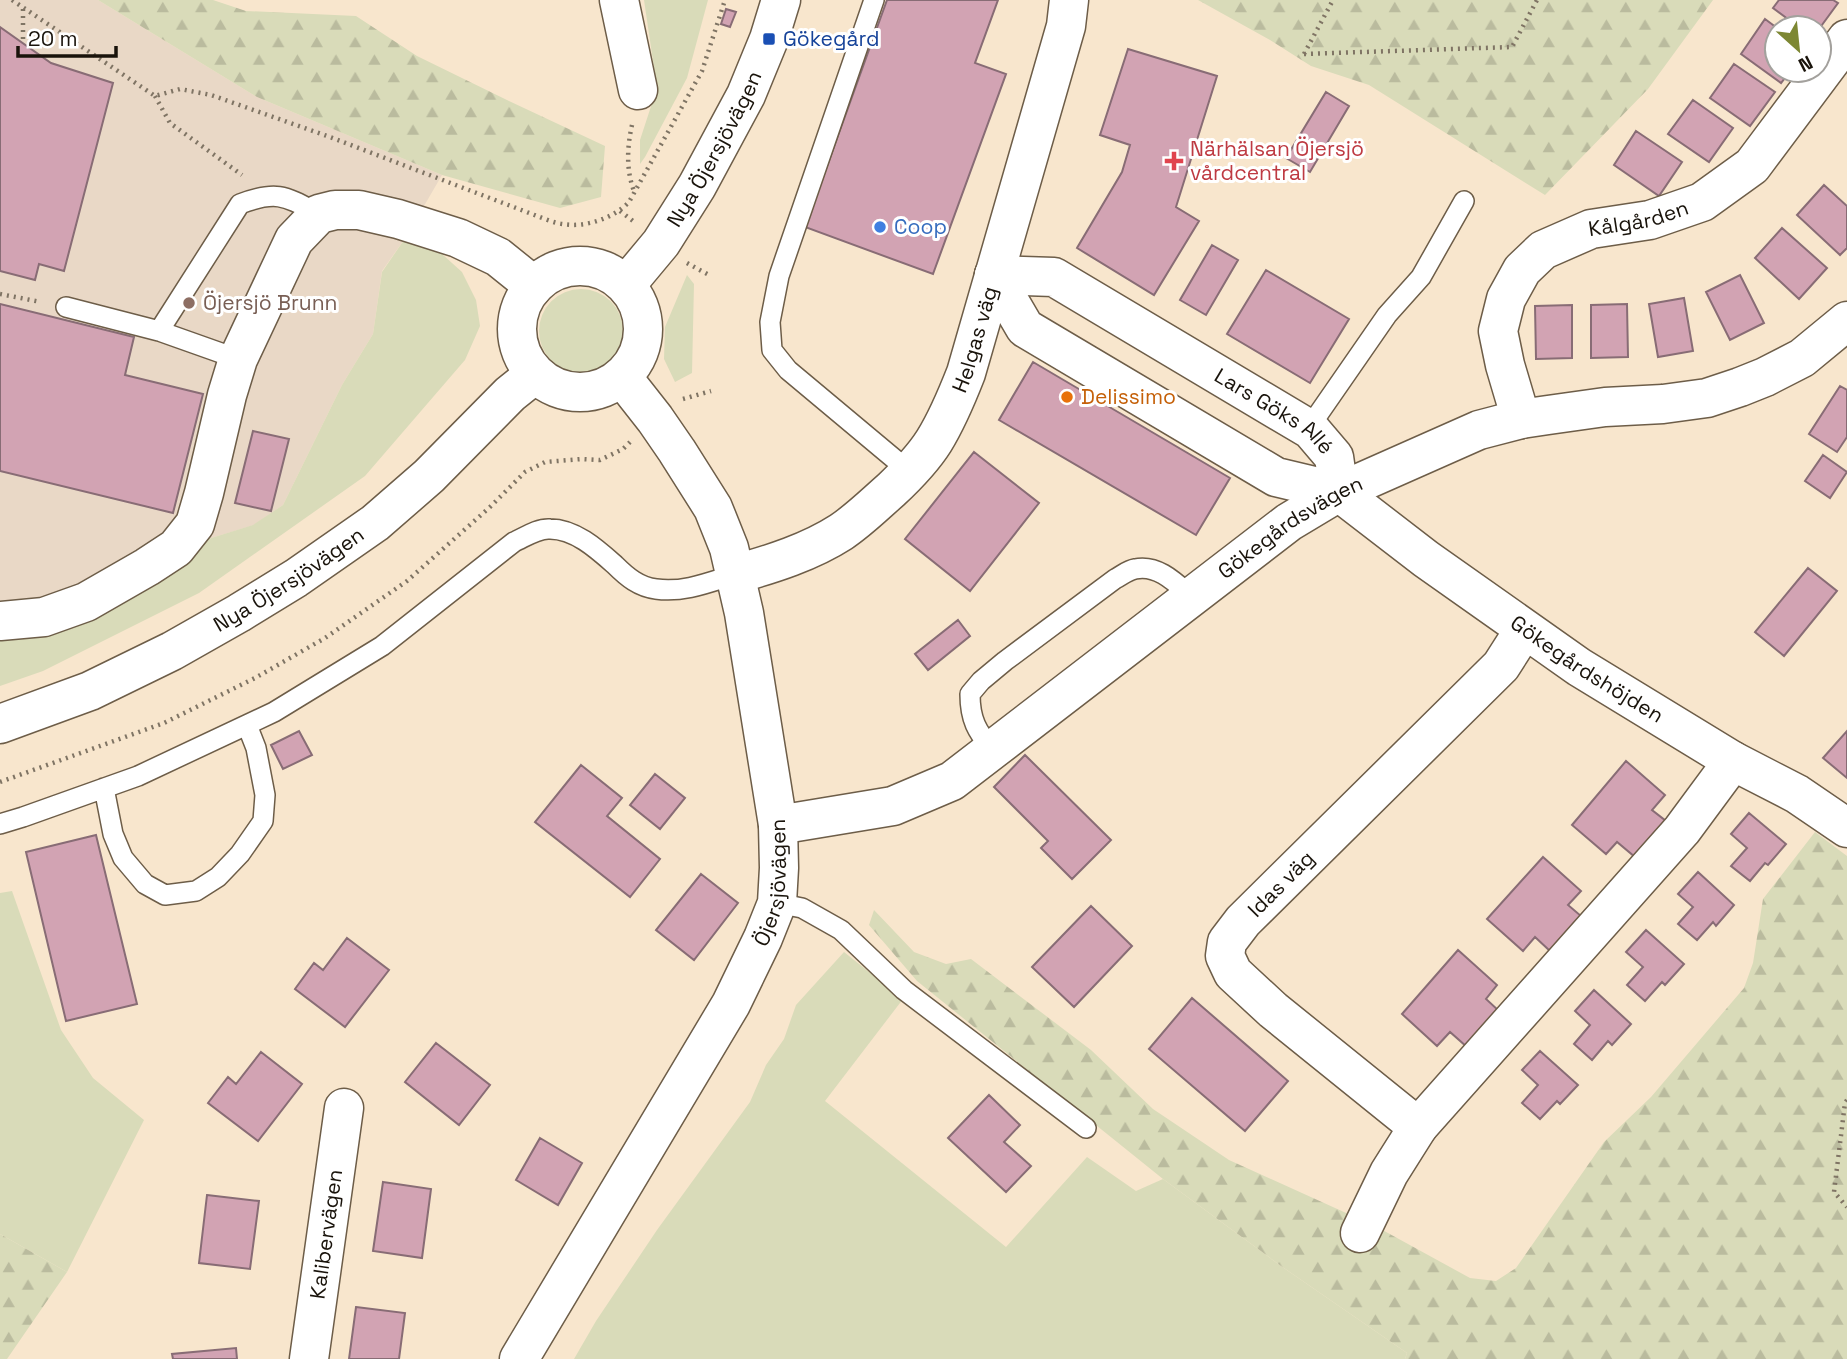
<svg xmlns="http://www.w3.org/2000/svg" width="1847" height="1359" viewBox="0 0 1847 1359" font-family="'Space Grotesk',sans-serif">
<defs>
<pattern id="forest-firs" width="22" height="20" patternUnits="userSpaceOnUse" patternTransform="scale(1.75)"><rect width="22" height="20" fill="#d9dbb9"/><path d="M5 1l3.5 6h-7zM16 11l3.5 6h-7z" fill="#babb9e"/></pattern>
</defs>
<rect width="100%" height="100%" fill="#f8e6cd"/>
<path fill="#e9d8c6" d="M0 0H98L257 97 442 175 406 237 382 271 373 334 342 385 283 505 254 525 208 539 190 553 36 635 0 641Z"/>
<path fill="#d9dbb9" d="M644 0H708L687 78 645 157 640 164V140L657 88Z
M406 237 442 254 462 272 476 300 480 326 465 360 365 476 199 593 43 671 0 686V641L36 635 190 553 208 539 253 525 283 505 342 385 373 334 382 272Z
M687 275 694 284 692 373 675 382 664 359 665 327Z
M539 331a42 42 0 1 1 84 0a42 42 0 1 1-84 0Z
M12 891 61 1030 93 1078 144 1120 67 1272 0 1234V893Z
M844 952 903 999 825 1101 1006 1247 1087 1157 1136 1191 1163 1179 1281 1266 1407 1353 1405 1359H574L596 1321 657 1230 750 1102 766 1065 784 1039 796 1005Z"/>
<path fill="url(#forest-firs)" d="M98 0H213L246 11 356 16 417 56 509 101 605 146 601 197 560 208 442 175 257 97Z
M1198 0H1713L1648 89 1545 195 1369 85 1311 66 1270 40Z
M1815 832 1847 856V1359H1405L1407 1353 1281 1266 1163 1179 917 981 869 925 874 910 914 952 946 964 971 959 1091 1050 1153 1109 1229 1160 1377 1227 1470 1278 1496 1281 1516 1268 1604 1142 1651 1097 1744 988 1753 963 1763 899Z
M0 1234 67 1272 7 1359H0Z"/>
<path fill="#d2a3b3" stroke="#886c75" stroke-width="2" d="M887 0H998L975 63 1006 74 933 274 805 227Z
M1779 0H1833L1838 3 1819 29V28H1800L1773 8Z
M726 9 736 12 730 27 721 24Z
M1765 19 1777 28V70H1791L1781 83 1741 54Z
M0 27 51 63 113 83 64 271 39 264 35 280 0 271Z
M1128 49 1217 76 1176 207 1199 221 1154 295 1077 248 1122 172 1130 145 1100 135Z
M1734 64 1775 92 1750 126 1710 98Z
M1326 92 1349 106 1310 172 1286 158Z
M1693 100 1733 128 1709 162 1668 134Z
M1636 131 1682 162 1659 196 1614 165Z
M1824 185 1847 206V248L1840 255 1797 215Z
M1782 228 1827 268 1799 299 1755 258Z
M1212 245 1238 260 1206 315 1180 300Z
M1266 270 1349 319 1310 383 1227 334Z
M1740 275 1764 323 1730 340 1706 292Z
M1684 298 1693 351 1658 357 1649 304Z
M0 304 134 337 125 375 203 394 173 513 0 471Z
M1627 304 1628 357 1591 358V305Z
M1572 305V358L1536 359 1535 306Z
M1033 362 1230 478 1196 535 999 420Z
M1840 386 1847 390V437L1837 452 1809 434Z
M253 431 289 439 271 511 235 503Z
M974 452 1039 503 970 591 905 539Z
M1823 455 1847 472 1830 498 1805 481Z
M1808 568 1837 591 1784 656 1755 632Z
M958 620 970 636 928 670 915 654Z
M299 731 312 755 283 769 271 745Z
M1847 731V778L1823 758Z
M1025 755 1111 840 1072 879 1041 848 1048 841 994 787Z
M1626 761 1665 795 1652 810 1666 821 1635 857 1617 842 1606 854 1572 825Z
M581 765 622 798 607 816 660 859 630 897 535 822Z
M655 774 685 798 660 829 630 805Z
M1749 813 1786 844 1768 865 1765 863 1750 881 1731 866 1747 848 1731 834Z
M96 835 137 1004 66 1021 26 852Z
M1543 857 1581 891 1568 905 1581 916 1550 951 1535 937 1523 951 1487 919Z
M1698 872 1734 905 1716 926 1713 922 1697 940 1678 924 1693 907 1678 894Z
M701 874 738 903 694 960 656 930Z
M1091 906 1132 946 1074 1007 1032 967Z
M1646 930 1684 964 1665 985 1662 982 1645 1001 1627 985 1643 967 1626 952Z
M347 938 389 970 345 1027 295 989 314 963 323 970Z
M1458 950 1497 985 1486 999 1499 1011 1467 1047 1450 1032 1437 1046 1402 1014Z
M1594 990 1631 1024 1612 1045 1608 1041 1592 1060 1574 1044 1590 1025 1575 1011Z
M1192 998 1288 1081 1245 1131 1149 1049Z
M436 1043 490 1085 459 1125 405 1082Z
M1540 1051 1578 1085 1560 1104 1557 1101 1540 1119 1522 1103 1538 1085 1522 1070Z
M261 1052 302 1084 258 1141 208 1103 228 1077 236 1084Z
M989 1095 1020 1125 1004 1142 1031 1166 1006 1192 948 1138Z
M540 1138 582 1163 558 1205 516 1180Z
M383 1182 431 1189 422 1258 373 1251Z
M207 1195 259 1201 250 1269 199 1263Z
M356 1307 405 1313 399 1359H349Z
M236 1348 237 1359H173L172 1354Z"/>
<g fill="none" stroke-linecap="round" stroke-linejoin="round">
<defs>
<path id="lane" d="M874 0 779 276 770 322 772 350 788 370 910 472
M66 307 159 331 238 359
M159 331 240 204C277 190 285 196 319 214
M1311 430 1317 416 1387 315 1421 277 1464 201
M992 750C977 731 970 720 970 694L981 681 1005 661 1115 579C1121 576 1128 570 1135 569 1158 564 1176 583 1192 597
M104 788 113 834 123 858 145 884 165 895 196 891 218 877 240 854 263 821 265 795 256 748 247 725
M0 824 23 817 138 776 274 712 382 646 514 542C525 537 538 528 550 529 575 529 597 549 615 565 627 577 639 587 656 589 684 593 710 582 736 574
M777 903 802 908 841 930 904 990 1086 1128"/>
<g id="street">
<path d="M619 0 638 90"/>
<path id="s1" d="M994 275 1025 328 1276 477 1339 492 1426 559 1579 667 1733 761 1797 794 1847 828"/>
<path id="s2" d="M994 275 1054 277 1311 430 1334 457 1339 492"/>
<path id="s3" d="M1521 419 1505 365 1498 331 1506 299 1522 270 1543 250 1591 229 1650 220 1702 202 1752 166 1847 39"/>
<path id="s4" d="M736 574C772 564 810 552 841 532 859 520 875 504 891 490 907 475 922 460 934 441 947 420 957 396 966 373L1066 26 1069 0"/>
<path d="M0 621 44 617 86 602 147 567 176 548 195 524 204 493 227 395 238 359 294 240 319 214 335 210H359L398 219 458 238 498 257 534 286"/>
<path d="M1524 630 1501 666 1243 921 1227 942 1225 956 1233 973 1273 1010 1418 1127 1682 830 1733 761"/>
<path id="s5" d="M778 825 893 806 952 781 1289 522 1339 492 1479 430 1521 419 1548 415 1605 407 1663 404 1707 398 1740 387 1765 377 1802 358 1847 321"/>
<path d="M1360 1233 1389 1173 1418 1127"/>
<path id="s6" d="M309 1359 344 1108"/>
<path id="s7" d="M519 1359 731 1004 763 938 777 903 779 868 778 825 744 613 729 548 713 508 677 451 655 419 622 377"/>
</g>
<g id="secondary">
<circle cx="580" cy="329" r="63"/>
<path id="s8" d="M626 285 661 243 697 186 746 95 769 39 781 0"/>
<path id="s9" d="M0 724 90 691 172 651 239 613 296 578 375 523 429 476 510 394 535 374"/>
</g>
</defs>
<use href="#lane" stroke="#6d5d48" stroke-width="22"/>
<use href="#street" stroke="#6d5d48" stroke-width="41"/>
<use href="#secondary" stroke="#6d5d48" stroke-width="41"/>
<path stroke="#7f7464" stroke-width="4.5" stroke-dasharray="2 5" stroke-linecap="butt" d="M12 0 155 96 180 89 211 95 330 137 537 216C545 219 554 223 563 224 585 228 614 218 629 202L702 71 725 0
M23 9V44
M1304 54 1512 47 1537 0
M1304 54 1333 0
M155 96 170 123 242 175
M632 125C627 147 626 170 634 191
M620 211 633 221
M687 263 709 275
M0 294 41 302
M683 399 711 391
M0 782 164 723 255 678 325 638 407 581 490 507 525 472 545 462 582 459 600 460 623 449 630 442
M1847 1100 1845 1103 1834 1192 1847 1207"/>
<use href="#lane" stroke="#fff" stroke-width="19"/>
<use href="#street" stroke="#fff" stroke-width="38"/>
<use href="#secondary" stroke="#fff" stroke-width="38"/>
</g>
<rect fill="#1a4fb4" stroke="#fff" stroke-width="2.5" x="762" y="32" width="14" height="14" rx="3.5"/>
<path fill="#e0444e" stroke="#fff" stroke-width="2.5" d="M1170.5 150.5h7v7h7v7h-7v7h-7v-7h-7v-7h7z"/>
<circle fill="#3f7fe0" stroke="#fff" stroke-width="2.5" cx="880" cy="227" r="7"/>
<circle fill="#8d6e63" stroke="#fff" stroke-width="2.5" cx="189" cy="303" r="7"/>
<circle fill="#e8710a" stroke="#fff" stroke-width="2.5" cx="1067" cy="397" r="7"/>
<g text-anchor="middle" stroke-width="6" stroke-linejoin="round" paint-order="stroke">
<g font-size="21" fill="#164399" stroke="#fff" text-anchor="start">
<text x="783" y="46">Gökegård</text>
</g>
<g font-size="21" fill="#19130b" stroke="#fff">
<text dy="7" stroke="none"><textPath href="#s8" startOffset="163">Nya Öjersjövägen</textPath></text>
<text dy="7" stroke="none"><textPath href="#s3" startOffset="287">Kålgården</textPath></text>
<text dy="7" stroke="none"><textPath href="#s4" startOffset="354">Helgas väg</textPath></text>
<text dy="7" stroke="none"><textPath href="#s2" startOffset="318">Lars Göks Allé</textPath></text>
<text dy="7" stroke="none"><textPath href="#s5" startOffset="604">Gökegårdsvägen</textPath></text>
<text dy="7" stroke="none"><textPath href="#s9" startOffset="324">Nya Öjersjövägen</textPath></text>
<text dy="7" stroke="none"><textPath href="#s1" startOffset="723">Gökegårdshöjden</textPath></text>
<text dy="7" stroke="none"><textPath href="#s7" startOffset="544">Öjersjövägen</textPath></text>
<text transform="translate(1281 884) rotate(-45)" y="7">Idas väg</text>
<text dy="7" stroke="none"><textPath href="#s6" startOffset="126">Kalibervägen</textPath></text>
</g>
<g font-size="21" fill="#be3a42" stroke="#fff" text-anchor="start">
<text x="1190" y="156">Närhälsan Öjersjö<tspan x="1190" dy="24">vårdcentral</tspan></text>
</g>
<g font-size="21" fill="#366cbe" stroke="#fff" text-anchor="start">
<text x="894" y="234">Coop</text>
</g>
<g font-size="21" fill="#785e54" stroke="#fff" text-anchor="start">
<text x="203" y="310">Öjersjö Brunn</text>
</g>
<g font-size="21" fill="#c56008" stroke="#fff" text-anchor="start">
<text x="1081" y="404">Delissimo</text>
</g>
</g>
<g transform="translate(1798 49) rotate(153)"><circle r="33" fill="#ffffff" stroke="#a3a19d" stroke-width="2"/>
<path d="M0-5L12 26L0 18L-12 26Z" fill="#7d8733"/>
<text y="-10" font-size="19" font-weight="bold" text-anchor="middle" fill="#19130b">N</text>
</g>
<path d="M18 46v10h98v-10" fill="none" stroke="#19130b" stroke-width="3.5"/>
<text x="28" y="46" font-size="21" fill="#19130b" stroke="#ffffff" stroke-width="5" paint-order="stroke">20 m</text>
</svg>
